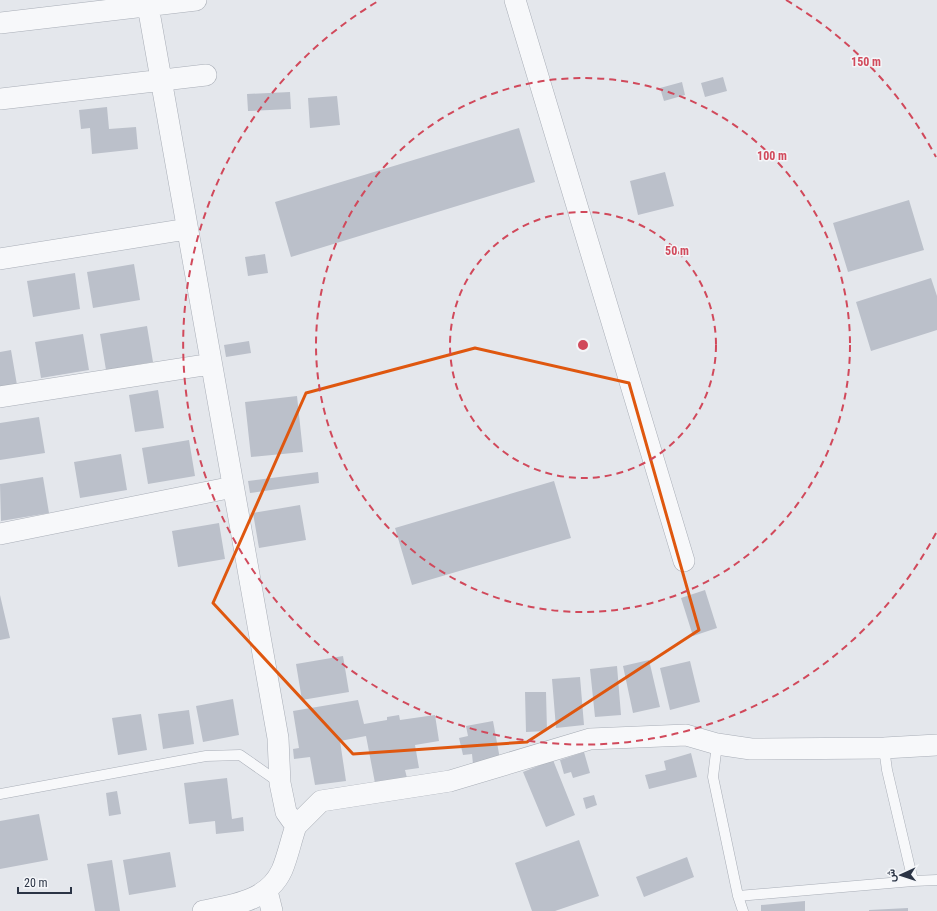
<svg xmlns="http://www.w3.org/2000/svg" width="937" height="911" viewBox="0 0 937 911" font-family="'Roboto Condensed',Vazirmatn,sans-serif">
<rect width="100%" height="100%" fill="#e4e7ec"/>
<path fill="#bbc0ca" d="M723 77 727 91 705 97 701 83Z
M682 82 685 95 664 101 660 88Z
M290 92 291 109 248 111 247 94Z
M337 96 340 125 310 128 308 98Z
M107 107 109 129 136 127 138 149 92 154 90 128 81 129 79 110Z
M519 128 535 182 291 257 275 202Z
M665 172 674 206 638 215 630 181Z
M909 200 924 250 848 272 833 223Z
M265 254 268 273 248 276 245 257Z
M134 264 140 300 93 308 87 272Z
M75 273 80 309 33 317 27 281Z
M931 278 937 296V330L871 351 856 302Z
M147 326 153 362 106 370 100 334Z
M83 334 89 370 41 378 35 342Z
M249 341 251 353 226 357 224 345Z
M11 350 17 385 0 388V352Z
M158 390 164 428 135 432 129 395Z
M297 396 303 452 251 457 245 402Z
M39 417 45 453 0 460V423Z
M189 440 195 476 148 484 142 448Z
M121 454 127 490 80 498 74 462Z
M318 472 319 483 250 493 248 481Z
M43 477 49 513 1 521 0 484Z
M554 481 571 538 412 585 395 528Z
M300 505 306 540 259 548 253 513Z
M219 523 225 559 178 567 172 531Z
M705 590 717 628 693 636 681 598Z
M0 595 10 638 0 640Z
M343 656 349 692 302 700 296 664Z
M649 660 660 707 633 713 623 666Z
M690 661 700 702 670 710 660 668Z
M617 666 621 715 595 717 590 669Z
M580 677 584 725 556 728 552 679Z
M525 692H546L547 731 526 732Z
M233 699 239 735 203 742 196 706Z
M358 700 364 724 387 720V717L399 715 400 720 435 715 439 741 415 745 419 768 405 770 407 778 375 783 366 736 340 741 346 781 315 785 310 757 294 759 293 749 299 748 293 711Z
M189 710 194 744 163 749 158 714Z
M141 714 147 750 118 755 112 718Z
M493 721 500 759 473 764 472 754 463 755 459 738 468 736 466 726Z
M584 752 590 773 573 778 571 772 564 774 560 760Z
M691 753 697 777 649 789 645 775 666 770 664 761Z
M553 760 575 815 546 827 523 772Z
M227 778 232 819 243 817 244 831 216 834 215 821 189 824 184 783Z
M117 791 121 814 109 816 106 793Z
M594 795 597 805 586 809 583 798Z
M39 814 48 860 0 869V821Z
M579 840 599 896 555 911H532L515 863Z
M170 852 176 887 129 895 123 860Z
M687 857 694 877 644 897 636 877Z
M112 860 120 911H95L87 864Z
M805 901V911H761V905Z
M908 908V911H869V910Z"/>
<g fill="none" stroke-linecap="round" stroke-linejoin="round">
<defs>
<path id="service" d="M717 744 713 777 738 896 913 881
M884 748 887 770 913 881 937 880
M0 794 206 756 240 755 280 783
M738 896 743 911"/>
<path id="minor" d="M515 0 684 561
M148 6 278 738 280 783 286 812 296 826C291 840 288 856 282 870 268 901 233 905 203 911
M0 23 196 0
M0 99 206 75
M0 259 187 229
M0 397 211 364
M0 534 233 487
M296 826 321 801 450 781 590 739 686 735 717 744 751 749 884 748 937 745
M267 891 272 911"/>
</defs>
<use href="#service" stroke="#a9aeb7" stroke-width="11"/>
<use href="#minor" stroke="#a9aeb7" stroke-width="22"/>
<use href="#service" stroke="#f7f8fa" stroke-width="10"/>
<use href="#minor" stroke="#f7f8fa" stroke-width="21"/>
</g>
<path fill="none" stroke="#df570f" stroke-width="3" stroke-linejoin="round" d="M475 348 629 383 699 630 527 742 353 754 213 603 306 393Z"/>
<g fill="none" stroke="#d1495b" stroke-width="2" stroke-dasharray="7 5">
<circle cx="583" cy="345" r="133"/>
<circle cx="583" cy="345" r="267"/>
<path d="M936 533A400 400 0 1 1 380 0M786 0A400 400 0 0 1 936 157"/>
</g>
<circle cx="583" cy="345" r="6" fill="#d1495b" stroke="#f4f6f9" stroke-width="2"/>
<g font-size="12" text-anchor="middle" font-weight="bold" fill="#d1495b" stroke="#f4f6f9" stroke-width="3" stroke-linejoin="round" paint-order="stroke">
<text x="866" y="66">150 m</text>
<text x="772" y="160">100 m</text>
<text x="677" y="255">50 m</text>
</g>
<g transform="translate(901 875) rotate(267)" stroke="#f4f6f9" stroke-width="3" paint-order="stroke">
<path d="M0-3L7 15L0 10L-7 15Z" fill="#2b3445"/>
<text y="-6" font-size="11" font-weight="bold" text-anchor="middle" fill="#2b3445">ش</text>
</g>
<path d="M18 887v6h53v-6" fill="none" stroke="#2b3445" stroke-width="2"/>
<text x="24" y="887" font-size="12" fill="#2b3445" stroke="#f4f6f9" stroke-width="3" paint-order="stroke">20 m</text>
</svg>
